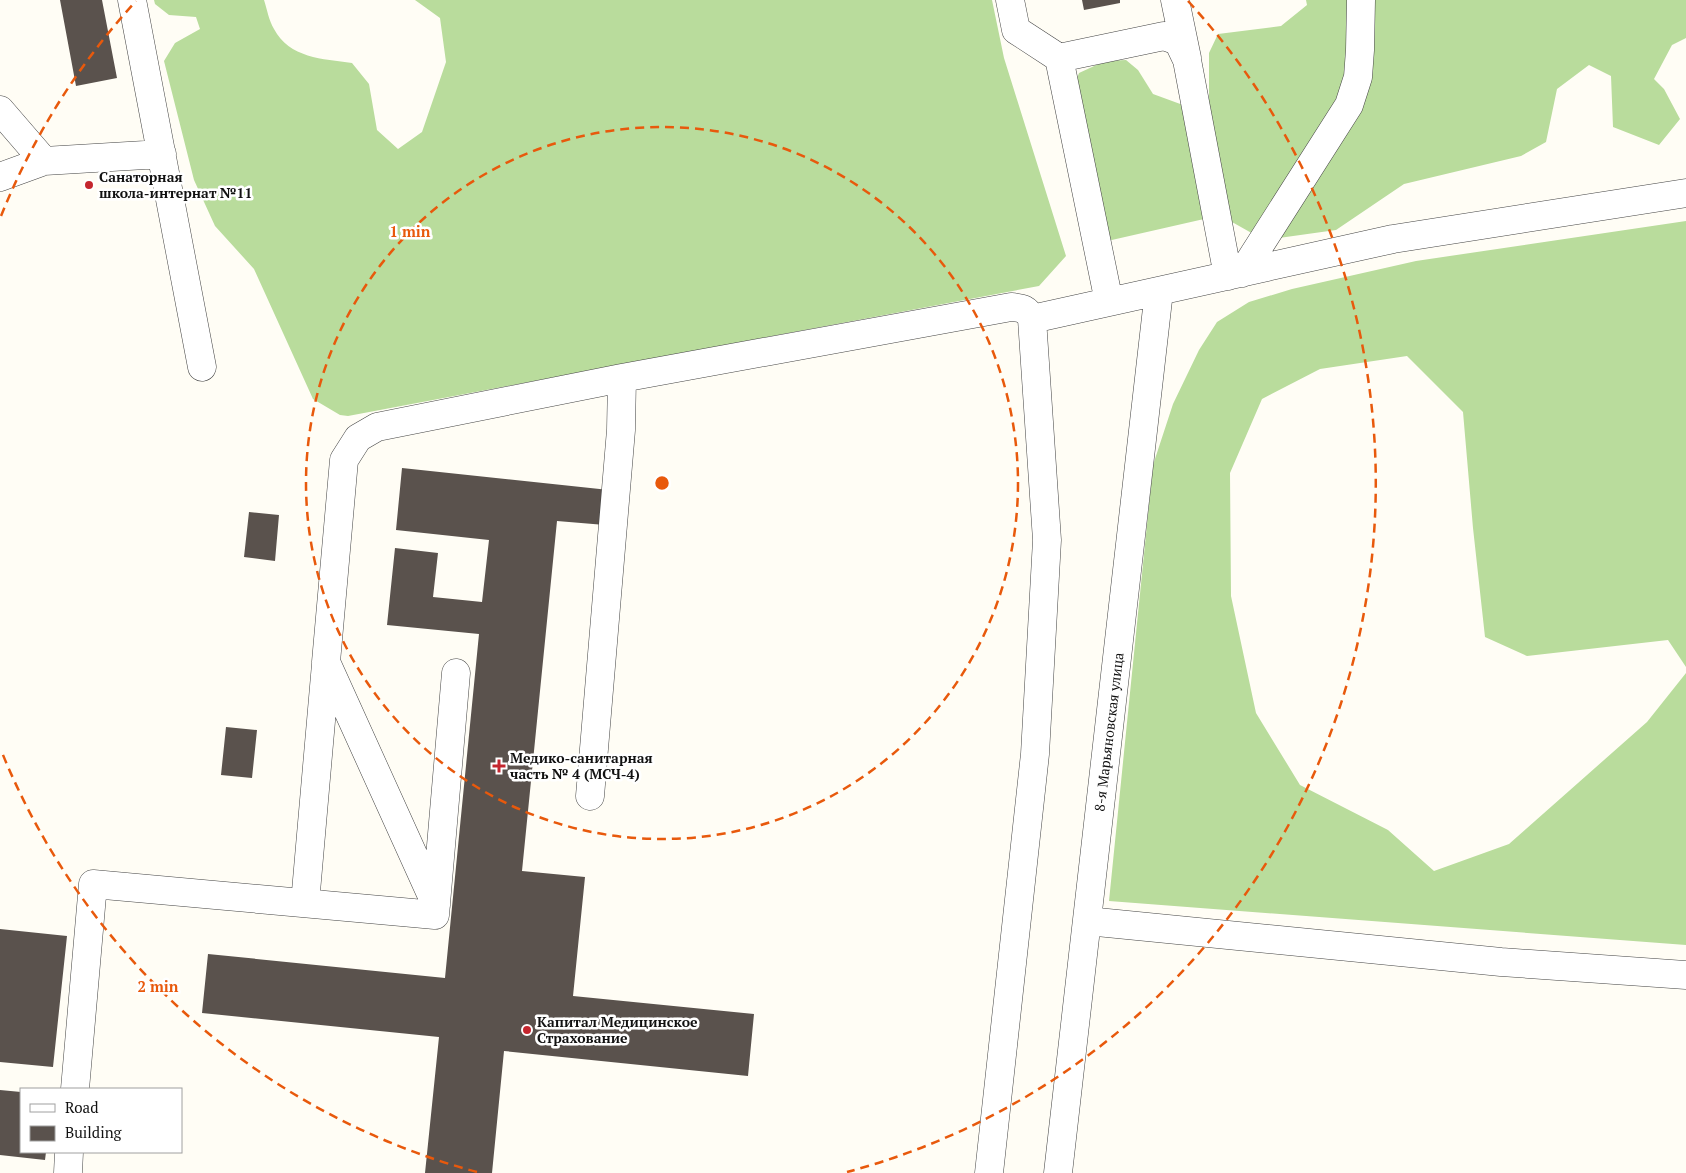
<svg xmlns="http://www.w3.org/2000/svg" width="1686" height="1173" viewBox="0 0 1686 1173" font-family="'PT Serif',serif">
<rect width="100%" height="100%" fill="#fffdf5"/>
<path fill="#b9dc9c" d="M154 0H264C267 9 269 21 274 29 289 58 323 59 352 63L369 84 377 130 398 149 422 132 446 62 440 18 415 0H992L1004 58 1066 256 1039 286 348 416 340 415 313 399 254 269 215 226 194 180 164 61 175 43 200 29 196 17 169 15 155 4Z
M1306 0H1686V38L1672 45 1654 79 1664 89 1680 119 1659 145 1613 127 1611 76 1589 65 1557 89 1546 142 1521 156 1404 184 1336 230 1264 240 1232 222 1209 128V53L1218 34 1281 26 1307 5Z
M1126 60 1138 70 1153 94 1183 105 1204 219 1103 242 1074 86 1079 73 1105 61Z
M1686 221V667L1668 640 1527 656 1485 637 1473 528 1463 412 1407 356 1320 369 1262 399 1230 473 1231 596 1256 713 1300 785 1388 830 1434 871 1509 844 1647 722 1686 673V945L1109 901 1153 465 1173 404 1199 350 1217 322 1249 302 1292 289 1416 261Z"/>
<path fill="#5a524d" d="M60 0H102L117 78 76 86Z
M1082 0H1120V3L1084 10Z
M402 468 609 490 605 525 557 521 522 871 585 877 573 996 754 1014 748 1076 504 1051 492 1173H425L439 1037 202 1013 208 954 445 978 479 634 387 625 395 548 438 553 433 597 482 602 489 540 396 530Z
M249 512 279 515 275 561 244 557Z
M226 727 257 730 252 778 221 775Z
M0 929 67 936 53 1067 0 1062Z
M0 1090 21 1092V1152H46L45 1160 0 1155Z"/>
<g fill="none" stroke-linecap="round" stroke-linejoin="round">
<defs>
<path id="minor" d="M132 0 202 367
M1010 0 1016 30 1059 58 1164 36 1178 41 1187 60 1228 276
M1175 0 1187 58
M1059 58 1109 302
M0 110 44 161
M0 177 44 161 162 154
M1242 273 1349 105 1358 77 1360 50 1361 0
M1032 319 1393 239 1686 193
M622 378 1011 307C1023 308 1027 309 1032 319L1047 540 1035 754 989 1173
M305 903 326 664
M436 905 326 662 344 460 358 438 377 427 622 378 621 430 590 796
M1087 921 1501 962 1686 975
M75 1089 93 884 435 915 456 673
M68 1173 69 1152
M1058 1173 1159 291"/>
</defs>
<use href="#minor" stroke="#444" stroke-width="29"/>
<use href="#minor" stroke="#fff" stroke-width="28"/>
</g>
<g fill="none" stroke="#e8590c" stroke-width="2.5" stroke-dasharray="9 6">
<circle cx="662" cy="483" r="356"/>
<path d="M477 1172A713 713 0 0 1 1 750M1 216A713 713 0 0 1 136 1M1188 1A713 713 0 0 1 847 1172"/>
</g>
<g fill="#c4262e" stroke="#fff" stroke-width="2">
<circle cx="89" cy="185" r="5"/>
<path d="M496.5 758.5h5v5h5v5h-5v5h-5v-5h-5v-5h5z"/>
<circle cx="527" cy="1030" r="5"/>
</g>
<g text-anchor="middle" stroke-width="5" stroke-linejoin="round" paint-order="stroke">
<g font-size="14" font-weight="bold" fill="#111" stroke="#fff" text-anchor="start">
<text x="99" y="182">Санаторная<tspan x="99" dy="16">школа-интернат №11</tspan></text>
<text x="510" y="763">Медико-санитарная<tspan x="510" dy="16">часть № 4 (МСЧ-4)</tspan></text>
<text x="537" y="1027">Капитал Медицинское<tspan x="537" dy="16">Страхование</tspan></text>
</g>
<g font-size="14" fill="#111" stroke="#fff">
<text transform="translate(1109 732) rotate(-83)" y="5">8-я Марьяновская улица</text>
</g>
</g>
<circle cx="662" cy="483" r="8" fill="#e8590c" stroke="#fff" stroke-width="2.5"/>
<g font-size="15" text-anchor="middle" font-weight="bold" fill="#e8590c" stroke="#fff" stroke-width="5" stroke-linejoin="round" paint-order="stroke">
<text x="410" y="237">1 min</text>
<text x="158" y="992">2 min</text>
</g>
<rect x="20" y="1088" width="162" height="65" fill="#ffffff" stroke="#a0a0a0"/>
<rect x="30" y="1104" width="25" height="8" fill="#ffffff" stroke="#a0a0a0"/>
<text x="65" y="1113" font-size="15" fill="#111111">Road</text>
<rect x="30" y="1126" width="25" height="15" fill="#5a524d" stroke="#a0a0a0"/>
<text x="65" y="1138" font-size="15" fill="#111111">Building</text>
</svg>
